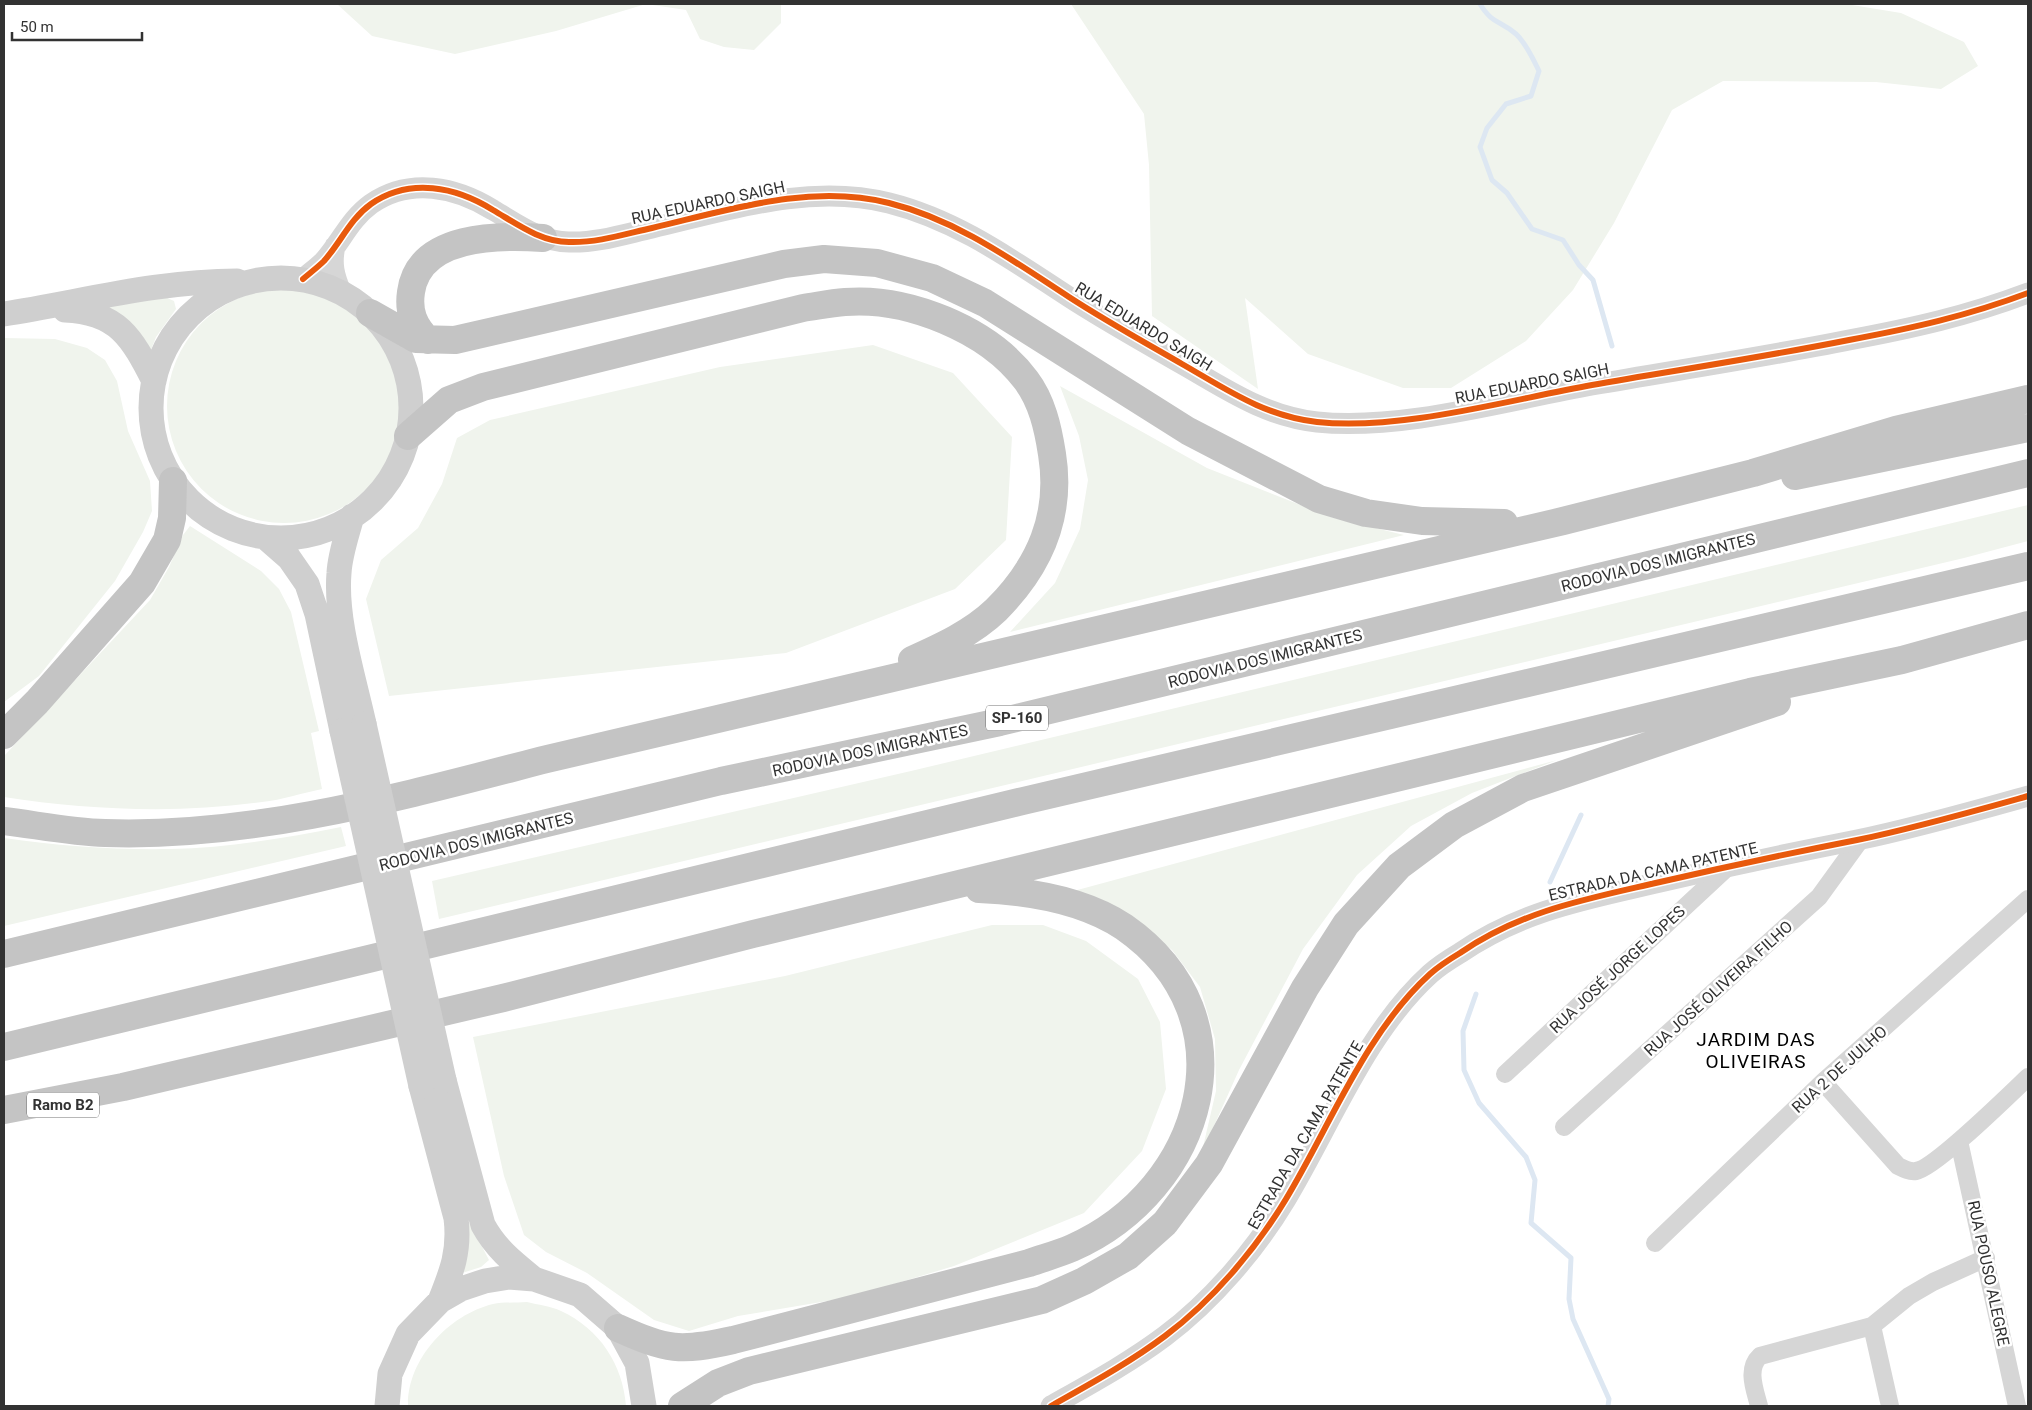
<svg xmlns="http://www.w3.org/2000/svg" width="2032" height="1410" viewBox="0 0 2032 1410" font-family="Roboto,sans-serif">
<rect width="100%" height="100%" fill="#fff"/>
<path fill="#f0f4ed" d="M337 4H646L556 31 455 54 372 36Z
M646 4H781V23L754 50 724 47 700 39 686 10Z
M1071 4H1846L1901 13 1964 42 1978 66 1941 89 1876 82 1723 81 1672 110 1614 223 1573 290 1526 341 1451 388H1403L1308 354 1245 298 1258 389 1152 316 1149 165 1144 114Z
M167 406a117 117 0 1 1 234 0a117 117 0 1 1-234 0Z
M165 297 174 301 176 309 156 337 149 355 101 308Z
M4 338 55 339 87 348 105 360 117 381 128 431 150 481 152 511 143 532 115 581 39 676 4 702Z
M873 345 953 373 1012 437 1006 540 955 589 786 653 389 696 366 599 381 560 418 528 442 484 457 438 490 420 720 367Z
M1060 386 1207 468 1331 517 1404 535 1010 632 1055 583 1080 529 1088 480 1079 436Z
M2028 505V541L1964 558 439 919 432 881 911 771Z
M190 526 261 571 279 589 291 612 319 731 311 733 322 789C302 793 282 800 262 802 177 814 88 810 4 797L5 755 150 600 169 567 183 535Z
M1557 760 1472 793 1411 826 1357 875 1303 949 1239 1070 1209 1137 1203 1147 1216 1091 1215 1039 1200 987 1172 950 1136 921 1070 892Z
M341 827 346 846 4 926V838C59 846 115 850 171 849 228 848 285 838 341 827Z
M992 925H1043L1086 941 1138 979 1160 1022 1166 1089 1142 1151 1084 1213 954 1266 851 1297 738 1316 689 1331 654 1320 587 1273 546 1252 524 1235 504 1176 473 1037 785 976Z
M469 1222 489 1260 481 1267 459 1274 465 1223Z
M527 1302C538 1305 551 1306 561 1311 600 1329 623 1365 626 1406H408C407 1360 448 1315 493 1304 503 1302 516 1303 527 1302Z"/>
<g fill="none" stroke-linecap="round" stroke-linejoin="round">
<path stroke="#dde7f2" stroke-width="5" d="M1480 4C1493 25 1500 20 1516 34 1526 43 1533 59 1539 71L1531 96 1506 104 1487 128 1480 147 1492 180 1507 193 1532 229 1563 240 1579 265 1593 280 1612 346
M1550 882 1581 815
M1476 994 1463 1031 1464 1070 1479 1103 1526 1157 1535 1180 1531 1223 1571 1258 1569 1299 1573 1319 1609 1399 1608 1406"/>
<path stroke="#d6d6d6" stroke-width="18" d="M1505 1074 1729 866
M1823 1082 1898 1166C1904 1169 1910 1172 1916 1171 1935 1168 2010 1094 2028 1077
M1564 1127 1819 897 1861 839
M1959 1141 2017 1406
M1655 1243 1823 1082 2028 899
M1872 1326 1890 1406
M1759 1406C1755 1390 1746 1369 1760 1356L1872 1326 1909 1296 1933 1282 1986 1258"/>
<path stroke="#d6d6d6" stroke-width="21" d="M335 246C331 264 334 275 341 292
M303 279C310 273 318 267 324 261 341 242 350 219 371 204 410 177 456 187 493 210 517 224 541 242 569 242 597 243 625 234 652 228 729 210 810 183 889 203 957 220 1012 260 1069 297 1106 321 1144 342 1182 364 1226 389 1264 416 1317 422 1401 431 1508 400 1592 385 1678 370 1764 357 1849 340 1913 328 1967 316 2028 293
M1051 1406C1090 1384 1129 1363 1165 1336 1212 1301 1256 1249 1286 1199 1330 1126 1366 1032 1430 974 1439 966 1450 959 1460 953 1523 910 1587 899 1660 882 1725 867 1791 853 1857 840 1915 828 1971 812 2028 796"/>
<path stroke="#cfcfcf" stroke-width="25" d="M151 408a130 130 0 1 1 260 0a130 130 0 1 1-260 0Z
M65 310C118 312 132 338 154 381
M4 314C81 302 158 281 237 281
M352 516C347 535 340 554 339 573 335 620 354 678 364 724
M265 537 289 558 307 584 317 614 342 731
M444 1080 483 1225C496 1249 513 1262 534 1279
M421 1086 456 1218C460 1251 452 1271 440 1301
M387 1406 390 1374 408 1334 440 1301 461 1289 485 1281 509 1277 534 1279 580 1295 618 1328 637 1363 644 1406"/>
<path stroke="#c4c4c4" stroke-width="28" d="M370 313 416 339 455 340 784 264 824 259 877 263 932 278 985 303 1188 431 1319 499 1366 513 1422 521 1504 523
M428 340C414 326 408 312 411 292 419 234 499 235 543 238
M408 436 449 400 483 387 803 308C817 306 831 303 845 302 907 297 988 329 1026 380 1042 401 1048 428 1052 454 1062 516 1040 566 996 610 972 633 941 647 912 660
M1795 476 2028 428
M4 735 37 702 142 583 167 540 172 518 173 481
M4 821C37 825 71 832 105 833 255 838 403 796 547 759L1563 521 1753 473 1896 430 2028 399
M4 954 721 781 1000 722 2028 473
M4 1047 1023 801 2028 566
M4 1110 123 1087 503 998 753 934 1750 692 1902 660 2028 625
M618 1328C667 1350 680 1352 733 1340L1029 1263C1043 1258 1058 1254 1072 1248 1204 1190 1255 1018 1124 927 1082 899 1028 891 979 889
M682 1406 718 1383 749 1371 1042 1300 1084 1281 1128 1256 1165 1223 1209 1164 1305 988 1346 924 1399 866 1454 825 1523 788 1777 702"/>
<path stroke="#cfcfcf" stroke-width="25" d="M364 724 444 1080
M342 731 421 1086"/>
<defs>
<path id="cycleway" d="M303 279C310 273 318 267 324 261 341 242 350 219 371 204 410 177 456 187 493 210 517 224 541 242 569 242 597 243 625 234 652 228 729 210 810 183 889 203 957 220 1012 260 1069 297 1106 321 1144 342 1182 364 1226 389 1264 416 1317 422 1401 431 1508 400 1592 385 1678 370 1764 357 1849 340 1913 328 1967 316 2028 293
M1051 1406C1090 1384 1129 1363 1165 1336 1212 1301 1256 1249 1286 1199 1330 1126 1366 1032 1430 974 1439 966 1450 959 1460 953 1523 910 1587 899 1660 882 1725 867 1791 853 1857 840 1915 828 1971 812 2028 796"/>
</defs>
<use href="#cycleway" stroke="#fff" stroke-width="9"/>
<use href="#cycleway" stroke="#e8590c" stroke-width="6"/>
</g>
<g text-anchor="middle" stroke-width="5" stroke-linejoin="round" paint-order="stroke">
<g fill="#fff" stroke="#707070" stroke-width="1">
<rect x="986" y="705.5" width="62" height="25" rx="4"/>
<rect x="27" y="1092.5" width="72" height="25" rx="4"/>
</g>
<g font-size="15" font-weight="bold" fill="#323232">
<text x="1017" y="723">SP-160</text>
<text x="63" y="1110">Ramo B2</text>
</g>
<g font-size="16" fill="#323232" stroke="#fff">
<text transform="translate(708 202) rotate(-12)" y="6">RUA EDUARDO SAIGH</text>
<text transform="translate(1144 326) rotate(31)" y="6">RUA EDUARDO SAIGH</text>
<text transform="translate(1532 383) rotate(-11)" y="6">RUA EDUARDO SAIGH</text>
<text transform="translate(1658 562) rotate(-14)" y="6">RODOVIA DOS IMIGRANTES</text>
<text transform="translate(1265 658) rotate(-14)" y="6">RODOVIA DOS IMIGRANTES</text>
<text transform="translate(870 750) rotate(-12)" y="6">RODOVIA DOS IMIGRANTES</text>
<text transform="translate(476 841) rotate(-14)" y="6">RODOVIA DOS IMIGRANTES</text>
<text transform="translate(1653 871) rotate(-13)" y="6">ESTRADA DA CAMA PATENTE</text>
<text transform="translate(1617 969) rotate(-43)" y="6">RUA JOSÉ JORGE LOPES</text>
<text transform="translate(1718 988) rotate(-42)" y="6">RUA JOSÉ OLIVEIRA FILHO</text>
<text transform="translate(1839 1069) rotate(-42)" y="6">RUA 2 DE JULHO</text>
<text transform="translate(1305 1135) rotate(-60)" y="6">ESTRADA DA CAMA PATENTE</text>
<text transform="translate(1989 1273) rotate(78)" y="6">RUA POUSO ALEGRE</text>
</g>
<g font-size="19" letter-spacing="1" fill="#000" stroke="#fff">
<text x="1756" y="1046">JARDIM DAS<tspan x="1756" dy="22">OLIVEIRAS</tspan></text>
</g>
</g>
<rect width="2032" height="1410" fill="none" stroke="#323232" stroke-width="10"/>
<path d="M12 32v8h130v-8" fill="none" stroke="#323232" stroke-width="2.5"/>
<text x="20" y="32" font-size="15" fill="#323232" stroke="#ffffff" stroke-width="4" paint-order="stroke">50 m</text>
</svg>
